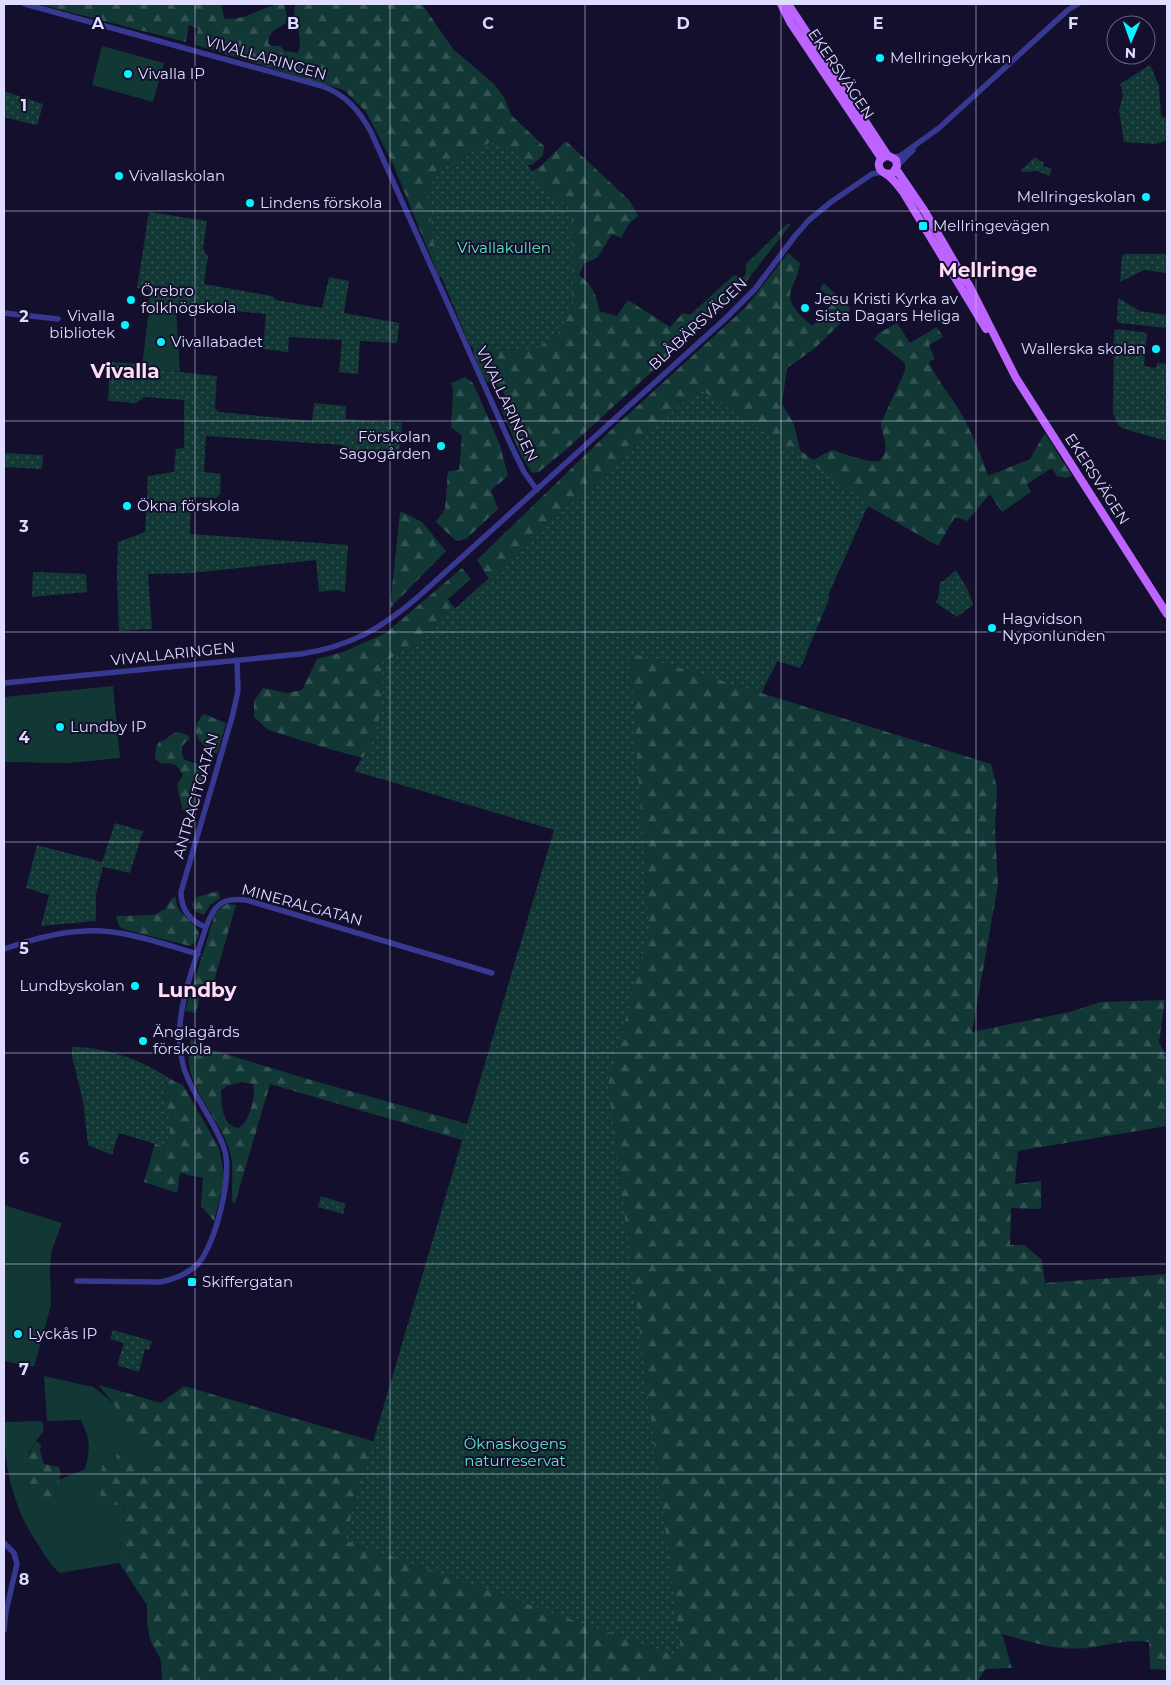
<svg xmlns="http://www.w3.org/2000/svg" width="1171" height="1685" viewBox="0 0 1171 1685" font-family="Montserrat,sans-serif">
<defs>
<pattern id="forest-firs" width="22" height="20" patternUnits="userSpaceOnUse" patternTransform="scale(1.25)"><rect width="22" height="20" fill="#123835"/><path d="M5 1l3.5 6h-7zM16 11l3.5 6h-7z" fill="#345453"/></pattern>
<pattern id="park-dots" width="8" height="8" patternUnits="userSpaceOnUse" patternTransform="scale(1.25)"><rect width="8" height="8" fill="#123835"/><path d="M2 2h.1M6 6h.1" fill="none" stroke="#345453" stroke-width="1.8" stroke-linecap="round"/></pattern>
</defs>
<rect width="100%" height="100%" fill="#130f2d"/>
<path fill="#123835" d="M102 46 164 63 153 102 92 85Z
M163 309H176L180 372 142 368 148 316Z
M113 686 120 758 70 763 4 762V697Z
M4 1205 62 1223 52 1250 50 1266 51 1305 34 1367 4 1361Z
M44 1376 93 1387C120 1404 142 1441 161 1466L119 1465 124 1505 119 1563 60 1573C51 1566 45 1556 39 1546 13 1508 4 1468 4 1422L42 1421 44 1430 29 1452 24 1479 32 1488 54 1499 59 1480 85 1469C91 1447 90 1440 81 1420L47 1421Z"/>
<path fill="url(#forest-firs)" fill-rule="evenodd" d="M38 4H221L224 18C245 23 263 4 284 4L288 21C279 30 271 26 268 43L271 46H280L285 51 298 53C305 36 291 20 295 4H422L453 49 494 84 504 97 511 115 544 146 543 155 533 164 517 169 456 277H439L393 164 366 112 344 90 196 45 195 39 198 29 189 25 186 42Z
M566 141 630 201 638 216 628 225 621 238 612 234 598 257 584 264 579 275C591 284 598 296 599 311L617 316 628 300 670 327 683 313 690 315 734 275 744 277 746 273V264L787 224H791L735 296 569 447 539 472 532 473 521 455 501 409 505 397 502 389 486 381 478 365 469 335 527 175 542 165Z
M788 253 800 263C798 276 795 279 791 290 786 305 802 316 812 326L833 303 820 288 824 283 850 308 848 316 814 349 787 368 782 404 794 424 800 450 813 460 832 450C842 453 870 464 879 461 882 459 885 454 885 451 887 442 881 432 881 423L905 371V363L874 339 879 333 897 323 910 343 937 327 943 337 929 345 935 359 929 362C936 379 948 392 958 408 971 431 980 451 988 476L1030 459 1045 433 1072 476 1066 478 1057 476 1052 468 1027 484 1031 492 1002 512 990 494 967 521 955 517 938 546 868 506 823 593 830 597 802 664 780 656 761 693 991 764 997 788 995 830 998 885 972 1032 1069 1012 1101 1002 1165 1000 1159 1042 1167 1058V1126L1018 1151 1015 1184 1041 1181V1209L1011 1208 1010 1245H1024L1042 1260 1045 1283 1167 1274V1670L1150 1669 1149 1642C1126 1639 1109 1645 1087 1648 1057 1651 1031 1642 1002 1634L1012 1668 985 1669 978 1681H162L161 1660 150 1640 147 1622V1605L119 1563 124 1505 100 1504 102 1465H119L116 1455 122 1453 133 1464 161 1466 99 1385 161 1403 184 1386 376 1442 574 818 393 766 333 750 268 730 254 717V701L263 688 287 693 302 690 317 659 343 652 386 633 462 568 471 579 448 599 464 621 494 587 477 560 611 430 746 307Z
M465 377 473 383 500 445 508 476 491 490 498 509 466 539 456 541 436 522 445 509 448 471 459 470 462 436 451 427 453 391 451 383Z
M400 511 422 522 446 551 390 608Z
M204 714 226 723 217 754C201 746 186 731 204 714Z
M178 732 187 735 190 738 182 746V755L185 760 203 766 206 771 201 788 195 790 194 795 195 808 185 812 182 808 177 785 183 775 176 765 167 763 162 764 155 759 156 748 159 742C167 741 170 733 178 732Z
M218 891 220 898 210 905 204 915 196 912 192 905 197 897Z
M176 897C176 902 177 908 181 912 189 923 211 933 190 946L123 929 119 926 116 916 154 915 165 909 172 898Z
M227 904 236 905 211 992 203 991 200 993 196 1013 185 1011 215 914 220 908Z
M191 1039 199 1046 304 1078 475 1126 469 1142 270 1084 235 1203 232 1202C231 1184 235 1166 229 1149 220 1121 193 1093 189 1065 188 1056 189 1047 191 1039ZM242 1082 253 1084C256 1096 250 1121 239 1128 221 1126 222 1104 221 1091L226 1086Z
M170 1079 183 1085 219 1148 224 1173 223 1186 214 1221 201 1206 203 1178 180 1173 177 1193 144 1182 155 1143 166 1147 165 1102 163 1095Z
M36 1442 41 1444 40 1451 44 1464 59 1467 61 1474 54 1499 41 1503 33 1498 32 1488 24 1479C24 1465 28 1454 36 1442Z"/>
<path fill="url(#park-dots)" d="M1150 65 1159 86 1161 116 1167 119V140L1156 144 1124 142 1119 110 1123 95 1120 84Z
M4 91 43 104 38 123 36 125 4 117Z
M490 142 518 151 542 186 572 210 573 305 558 334 537 348 497 350 470 346 438 269 427 195 437 172Z
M1035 157 1044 163 1043 166 1052 169 1049 176 1037 171 1023 172 1021 170Z
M149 212 207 221 203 249 208 256 204 284 272 296 276 300 322 308 329 277 349 281 344 313 399 323 397 343 360 341 358 374 339 372 342 340 289 337 288 352 263 349 266 314 174 305 160 306 154 310 148 311 149 290 137 288Z
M1125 254H1167V273L1144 270 1120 282 1122 256Z
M1118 298 1140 311 1167 315V328L1119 323 1117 320Z
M1118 329 1147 333 1144 366 1156 368 1157 363 1167 364V441L1124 429 1118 425 1113 414 1114 330Z
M110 362 137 364 142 368 217 376 215 408 219 412 312 421 314 403 346 406V419L402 423 399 455 347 451 342 445 206 436 204 472 221 474 220 494 216 498 191 497 190 534 348 545 345 592 336 590 319 592 316 560 192 573 148 574 152 629 119 631 117 577 118 542 145 532 148 476 174 472 176 449 184 448V400L145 397 136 403 108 401Z
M699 388 869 503 808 641 806 656 800 668 774 660 762 693 630 653 649 931 608 1085 682 1658 344 1540 554 830 354 771C360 762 366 753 371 744 382 721 384 689 382 663L410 647 437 625Z
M4 453 43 455 42 469 4 467Z
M956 570 968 590 973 605 957 617 935 602 938 599 940 582 945 580Z
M33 572 86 574 87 592 32 597Z
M115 823 143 831 130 873 103 867 96 894V921L41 926 49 895 26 888 37 845 102 862Z
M72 1047C105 1047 143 1060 170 1079L163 1095C169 1115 174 1125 166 1147L119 1133 112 1155 88 1145 83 1101 72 1057Z
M321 1196 346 1204 343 1214 318 1207Z
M113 1330 152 1341 149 1350 145 1349 139 1372 117 1365 124 1343 110 1339Z"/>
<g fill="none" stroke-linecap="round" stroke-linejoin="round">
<path stroke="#37388f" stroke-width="5.5" d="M25 4 322 86C346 95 359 110 371 132L510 443 524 472 537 490
M893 157 900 156 939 128 1068 10 1078 4
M897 166 913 150
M4 313 58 319
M4 683 301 654C351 646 381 629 419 596L726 318 755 289 795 236 809 220 831 202 872 174 882 172
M206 927C189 921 181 909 181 892L233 714 238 691 237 660
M4 949C31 940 57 932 86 931 124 929 162 944 198 954
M77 1281 161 1282C174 1279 188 1274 198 1264 216 1243 233 1175 224 1148 215 1122 196 1100 186 1074 182 1065 181 1055 180 1045 176 1009 195 962 206 927 214 905 222 897 246 900L492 973
M4 1543 14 1553 17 1564 6 1611 4 1630"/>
<path stroke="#bd63ff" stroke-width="8" d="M781 4 790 22 881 158
M788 4 888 156
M896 169 924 210 959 270 969 285 1016 378 1167 614
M886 174 893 173 897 166 896 160 889 156C883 156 876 161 880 169 883 174 882 171 886 174 893 178 898 186 903 192L986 329"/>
</g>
<path fill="none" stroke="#dedcff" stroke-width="1" stroke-opacity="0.55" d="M195 4V1681M390 4V1681M585 4V1681M781 4V1681M976 4V1681M4 211H1167M4 421H1167M4 632H1167M4 842H1167M4 1053H1167M4 1264H1167M4 1474H1167"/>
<g fill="#08f2ff" stroke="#130f2d" stroke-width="2">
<circle cx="880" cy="58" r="5"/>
<circle cx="128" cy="74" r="5"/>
<circle cx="119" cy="176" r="5"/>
<circle cx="1146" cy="197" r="5"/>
<circle cx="250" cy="203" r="5"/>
<rect x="918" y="221" width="10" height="10" rx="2.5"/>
<circle cx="131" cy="300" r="5"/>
<circle cx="805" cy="308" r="5"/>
<circle cx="125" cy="325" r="5"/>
<circle cx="161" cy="342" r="5"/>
<circle cx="1156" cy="349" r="5"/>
<circle cx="441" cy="446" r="5"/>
<circle cx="127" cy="506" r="5"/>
<circle cx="992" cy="628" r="5"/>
<circle cx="60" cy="727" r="5"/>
<circle cx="135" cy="986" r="5"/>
<circle cx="143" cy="1041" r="5"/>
<rect x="187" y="1277" width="10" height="10" rx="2.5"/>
<circle cx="18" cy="1334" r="5"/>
</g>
<g text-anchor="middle" stroke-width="4" stroke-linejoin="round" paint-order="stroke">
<g font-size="15" fill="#dedcff" stroke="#130f2d">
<text transform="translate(266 58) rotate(16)" y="5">VIVALLARINGEN</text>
<text transform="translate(841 74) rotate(56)" y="5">EKERSVÄGEN</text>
<text transform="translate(698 324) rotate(-43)" y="5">BLÅBÄRSVÄGEN</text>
<text transform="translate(507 404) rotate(65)" y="5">VIVALLARINGEN</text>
<text transform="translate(1097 479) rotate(57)" y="5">EKERSVÄGEN</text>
<text transform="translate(173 654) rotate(-6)" y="5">VIVALLARINGEN</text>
<text transform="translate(196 796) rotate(-74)" y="5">ANTRACITGATAN</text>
<text transform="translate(302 905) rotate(15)" y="5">MINERALGATAN</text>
</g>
<g font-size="15" fill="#dedcff" stroke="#130f2d" text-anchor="start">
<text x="890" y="63">Mellringekyrkan</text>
<text x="138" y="79">Vivalla IP</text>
<text x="129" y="181">Vivallaskolan</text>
<text x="1136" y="202" text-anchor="end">Mellringeskolan</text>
<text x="260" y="208">Lindens förskola</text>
<text x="933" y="231">Mellringevägen</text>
<text x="141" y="296">Örebro<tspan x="141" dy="17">folkhögskola</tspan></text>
<text x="815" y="304">Jesu Kristi Kyrka av<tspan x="815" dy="17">Sista Dagars Heliga</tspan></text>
<text x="115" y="321" text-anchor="end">Vivalla<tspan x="115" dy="17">bibliotek</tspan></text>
<text x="171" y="347">Vivallabadet</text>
<text x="1146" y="354" text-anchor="end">Wallerska skolan</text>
<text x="431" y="442" text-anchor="end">Förskolan<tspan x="431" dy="17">Sagogården</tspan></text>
<text x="137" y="511">Ökna förskola</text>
<text x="1002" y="624">Hagvidson<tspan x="1002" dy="17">Nyponlunden</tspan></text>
<text x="70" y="732">Lundby IP</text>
<text x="125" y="991" text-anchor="end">Lundbyskolan</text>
<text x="153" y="1037">Änglagårds<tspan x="153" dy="17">förskola</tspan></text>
<text x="202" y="1287">Skiffergatan</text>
<text x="28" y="1339">Lyckås IP</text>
</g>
<g font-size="15" fill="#5de9c0" stroke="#130f2d">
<text x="504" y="253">Vivallakullen</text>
<text x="515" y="1449">Öknaskogens<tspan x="515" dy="17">naturreservat</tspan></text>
</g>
<g font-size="20" font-weight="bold" fill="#ffdef4" stroke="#130f2d">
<text x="988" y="277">Mellringe</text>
<text x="125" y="378">Vivalla</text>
<text x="197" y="997">Lundby</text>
</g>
</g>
<g font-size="16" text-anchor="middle" font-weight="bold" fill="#dedcff" stroke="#130f2d" stroke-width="4" stroke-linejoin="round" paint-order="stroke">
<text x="98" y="29">A</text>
<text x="293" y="29">B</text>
<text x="488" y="29">C</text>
<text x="683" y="29">D</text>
<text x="878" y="29">E</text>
<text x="1073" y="29">F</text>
<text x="24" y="111">1</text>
<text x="24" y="322">2</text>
<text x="24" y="532">3</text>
<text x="24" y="743">4</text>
<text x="24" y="954">5</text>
<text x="24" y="1164">6</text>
<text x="24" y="1375">7</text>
<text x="24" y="1585">8</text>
</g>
<rect width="1171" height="1685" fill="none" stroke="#dedcff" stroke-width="10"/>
<g transform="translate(1131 40) rotate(182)"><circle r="24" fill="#130f2d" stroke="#646181"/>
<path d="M0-4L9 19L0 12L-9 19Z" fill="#08f2ff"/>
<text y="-8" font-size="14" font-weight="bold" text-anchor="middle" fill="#dedcff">N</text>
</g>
</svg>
